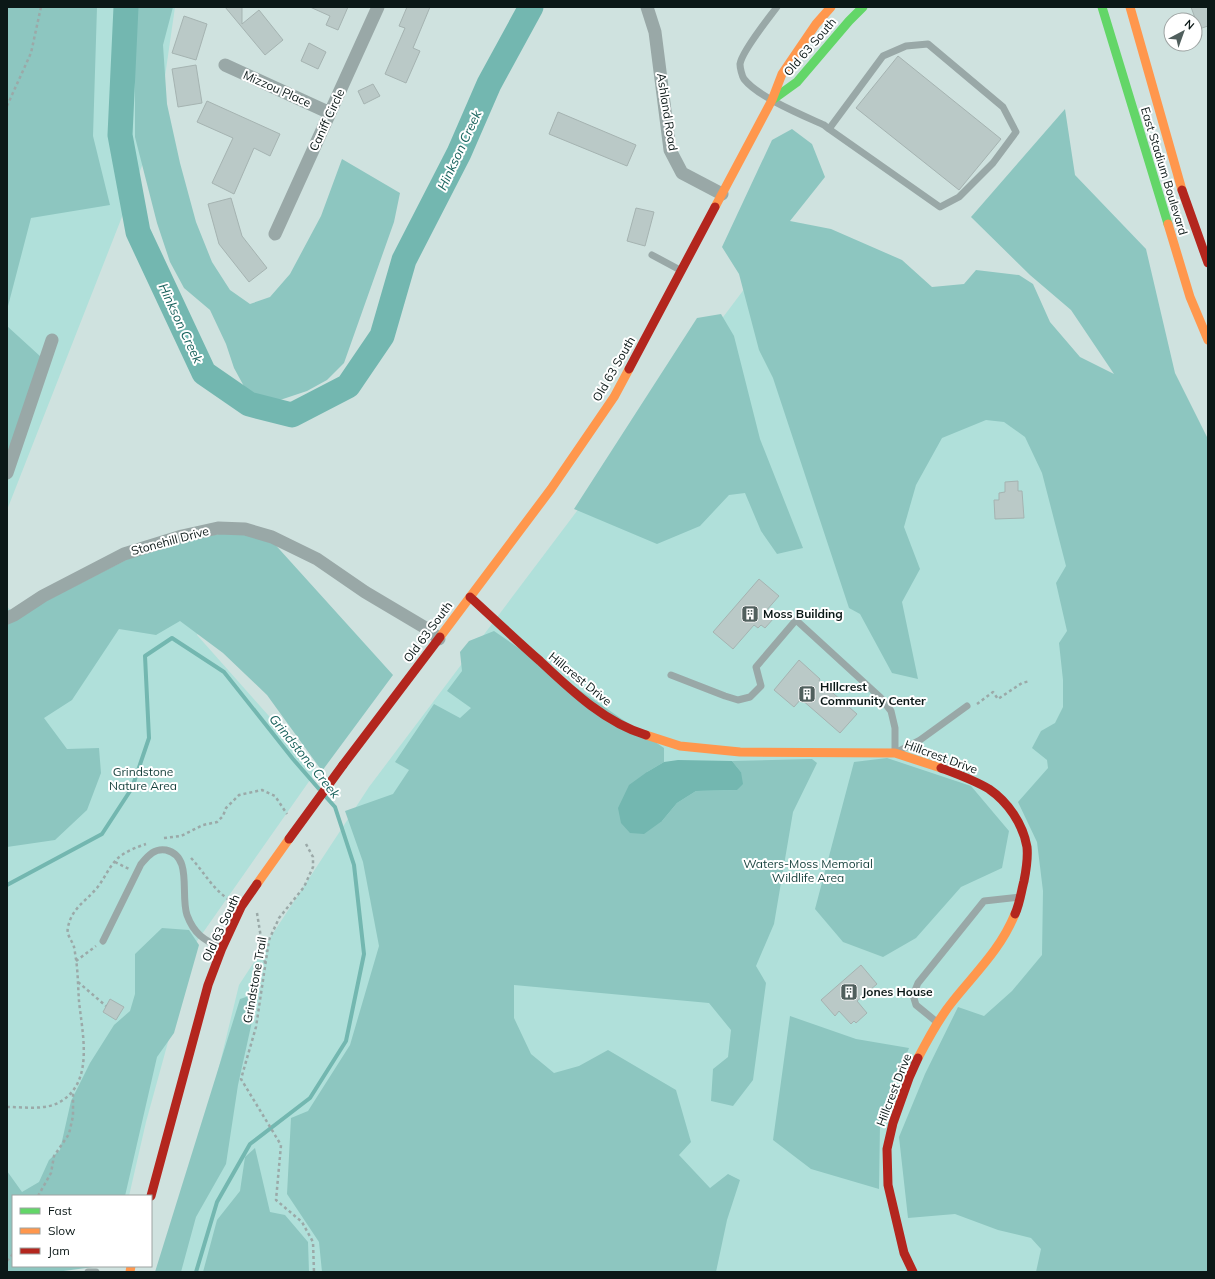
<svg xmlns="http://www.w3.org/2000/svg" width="1215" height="1279" viewBox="0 0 1215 1279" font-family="Mulish,sans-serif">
<rect width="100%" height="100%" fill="#cfe2df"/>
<path fill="#b0e0da" d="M7 7H175L158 125 7 510Z
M745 288 1092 454 1208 1272H169L239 985 369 787Z
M249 536 197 635 317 770 195 944 146 1122 129 1196H13V1266H69L62 1272H7V607L34 628Z"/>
<path fill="#8dc6c0" d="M7 7H97L93 136 110 205 31 218 7 310Z
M137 7H173L163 45 167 104 180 163 196 222 212 262 230 290 250 304 270 297 290 274 321 216 342 159 400 193 394 222 344 363 327 380 307 391 274 402 262 398 246 390 234 368 226 344 210 310 184 288 170 262 157 223 135 137V18Z
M1065 109 1075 175 1146 249 1175 373 1208 439V1272H1036L1041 1249 1031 1238 998 1230 955 1214 908 1218 899 1137 925 1074 958 1007 984 1016 1012 991 1042 955 1043 891 1037 842 1018 802 1048 768 1047 760 1032 748 1041 731 1055 723 1063 707V680L1059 643 1067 631 1056 583 1066 566 1042 473 1025 437 1004 422 986 420 942 438 916 485 904 527 920 569 902 602 918 679 892 673 860 614 849 608 773 378 759 350 739 274 722 247 772 140 792 129 812 144 825 177 790 221 831 229 902 260 932 287 964 284 976 270 1019 275 1033 284 1050 322 1080 357 1114 374 1071 310 1030 275 971 217Z
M721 314 734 336 760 439 803 548 777 554 761 531 745 493 729 495 700 526 657 544 574 509 697 318Z
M7 326 41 357 7 464Z
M239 530 271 540 393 675 322 771 267 695 223 653 180 621 156 635 119 629 72 700 44 718 67 749 99 748 101 773 87 810 55 840 7 847V621L149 548Z
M494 631 664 748V762L647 772 662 821 677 803 696 791 737 790 741 772 732 761 812 759 817 763 793 812 774 924 756 966 766 983 753 1080 733 1106 711 1101 713 1069 728 1057 731 1030 709 1003 514 985V1018L531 1054 554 1073 579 1066 608 1050 676 1090 691 1142 679 1155 710 1188 728 1174 740 1180 727 1220 716 1272H322L319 1242 287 1194 291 1118 308 1111 350 1045 379 946 363 862 345 811 393 794 409 770 395 762 434 704 460 718 471 708 447 691 462 671 460 652 469 641Z
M887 758 971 786 1009 831 1002 868 961 887 916 938 883 957 843 942 815 909 854 762Z
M162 928 189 930 199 945 174 1033 157 1057 125 1196H13V1266H101L56 1272H7V1171L22 1192 39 1182 49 1160 60 1150 71 1101 90 1063 114 1025 130 1011 135 994V954Z
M249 996 253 1017 238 1085 226 1164 196 1217 181 1272H155L240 999Z
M790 1016 856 1039 909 1048 880 1124 879 1189 811 1169 773 1140Z
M255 1148 270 1212 285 1215 308 1242 309 1272H203L217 1220 240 1191 245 1157Z"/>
<path fill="#73b7b0" d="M678 760 732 761 741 772 743 784 737 790 696 791 677 803 662 821 644 834 630 833 621 823 618 808 629 785 647 772 664 762Z"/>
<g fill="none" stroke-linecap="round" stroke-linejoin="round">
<path stroke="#73b7b0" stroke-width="4" d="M7 885 102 834 132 788 149 738 145 656 172 638 224 672 293 759 319 789
M196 1272 217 1202 250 1144 310 1098 346 1041 364 954 354 865 335 807 326 797"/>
<path stroke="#73b7b0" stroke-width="25" d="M126 7 120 135 138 232 204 373 249 404 292 415 348 386 382 336 404 260 459 153 489 84 531 7"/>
</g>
<path fill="#bac9c7" stroke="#a5b3b1" d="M225 7H242V24L259 10 283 40 265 55Z
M310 7H348L338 30 326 25 330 16Z
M407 7H430L413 48 420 51 406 83 385 74 405 28 399 26Z
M1191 7H1208V26L1199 29Z
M184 16 207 24 196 60 172 53Z
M309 43 326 52 318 69 301 61Z
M898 56 1001 139 959 190 856 108Z
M196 65 202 103 178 107 172 69Z
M373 84 380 96 364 104 358 91Z
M207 101 280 134 270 156 254 148 234 194 212 183 233 138 197 122Z
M558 112 636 145 627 166 549 134Z
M231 198 242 236 267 268 249 282 219 244 208 204Z
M636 208 654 212 645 246 627 241Z
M1018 481V491H1022L1024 518 995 519 994 500H999V493L1005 492V482Z
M759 579 779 596 766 611 774 618 765 628 761 625 758 628 754 625 733 649 713 632Z
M799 660 820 679 819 681 857 714 840 733 801 699 794 707 774 690Z
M861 965 877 984 857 1001 867 1013 856 1023 854 1021 851 1024 839 1011 835 1016 821 1000Z
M110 999 124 1007 116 1020 103 1012Z"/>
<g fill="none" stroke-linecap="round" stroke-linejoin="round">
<path stroke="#9ba9a8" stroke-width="2.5" stroke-dasharray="3 3" stroke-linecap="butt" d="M7 106 31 53 41 7
M977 704 993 692 998 699 1022 683 1030 681
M164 838 181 836 203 825 217 822 223 816 226 808 239 795 262 790 275 796 287 814
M306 844 313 857V867L304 887 279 918 269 940 256 1027 241 1079 281 1145 276 1200 302 1222 313 1242 314 1272
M191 858C204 872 212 888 228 899
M115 862 129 869
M257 913 265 963
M76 961 96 946
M78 982 106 1006
M7 1107C25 1107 48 1111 63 1100 94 1079 82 1032 79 1001 78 987 78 973 76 959 75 955 75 950 74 947 72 940 66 935 68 927 72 908 85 902 96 889 104 880 108 868 117 859 124 852 137 847 146 844
M38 1196 51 1173 54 1156 69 1134 73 1116V1092
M7 1261 13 1254"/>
<path stroke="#99a8a7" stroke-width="7" d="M777 7C768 19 742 51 740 64 740 68 742 76 744 79 758 97 802 115 824 125L829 129 940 207 959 197 993 163 1016 132 1003 107 928 44 906 46 883 56 829 129
M652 255 680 270
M671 675 725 696 738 700 750 697 761 686 756 667 796 620 880 697 891 711 895 728V753L920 740 967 706
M103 941 141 864C148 856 154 848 166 850 193 856 180 895 187 915 194 934 204 940 221 948
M938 1023 916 1005 913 995 918 983 984 901 1020 897
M88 1272H96"/>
<path stroke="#99a8a7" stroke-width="13" d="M647 7 655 32 670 150 682 173 722 194
M225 65 330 113
M275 234 378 7
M7 473 52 340
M7 618 14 615 43 596 124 554 182 536 218 528 245 529 272 537 317 559 365 592 429 630 439 639"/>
<path stroke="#63d668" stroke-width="9" d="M1102 7 1168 224
M772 100 797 82 849 21 863 7"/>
<path stroke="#ff974d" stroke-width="9" d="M1130 7 1182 190
M715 207 772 100 782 74 816 24 831 7
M1168 224 1190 297 1208 340
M440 637 551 489 614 397 629 369
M646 735 680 746 740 752 895 753 941 768
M257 884 289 839
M918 1058C928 1039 939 1018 953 1001 977 971 1000 950 1015 914
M130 1272 131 1266"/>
<path stroke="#b3261e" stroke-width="9" d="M1182 190 1208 263
M629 369 715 207
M470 597C493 618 516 640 540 661 571 690 604 722 646 735
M343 765 440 637
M941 768C957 774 974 780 989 789 1008 802 1023 824 1027 847 1028 857 1026 871 1024 881 1021 892 1020 903 1015 914
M151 1196 208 985 222 948 241 907 257 884
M913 1272 904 1253 888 1185 887 1149 893 1123 909 1078 918 1058"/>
<path stroke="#b3261e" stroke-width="9" d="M289 839 343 765"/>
</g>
<defs>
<symbol id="building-square" viewBox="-11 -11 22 22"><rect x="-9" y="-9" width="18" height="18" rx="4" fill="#505f5d" stroke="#fff"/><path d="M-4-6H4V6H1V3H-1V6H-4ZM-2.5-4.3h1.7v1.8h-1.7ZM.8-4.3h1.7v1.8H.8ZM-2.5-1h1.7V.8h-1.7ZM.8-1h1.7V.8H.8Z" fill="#fff"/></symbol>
</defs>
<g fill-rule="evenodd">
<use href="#building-square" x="740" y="604" width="20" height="20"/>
<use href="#building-square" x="797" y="684" width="20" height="20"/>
<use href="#building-square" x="839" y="982" width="20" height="20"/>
</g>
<g text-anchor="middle" stroke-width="4" stroke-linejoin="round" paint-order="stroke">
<g font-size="12" fill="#0b1817" stroke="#fff">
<text transform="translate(810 47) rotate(-49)" y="4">Old 63 South</text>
<text transform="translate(277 89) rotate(24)" y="4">Mizzou Place</text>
<text transform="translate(667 112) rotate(81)" y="4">Ashland Road</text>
<text transform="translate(327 120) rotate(-65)" y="4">Caniff Circle</text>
<text transform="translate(1164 171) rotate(73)" y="4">East Stadium Boulevard</text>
<text transform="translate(614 369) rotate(-60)" y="4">Old 63 South</text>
<text transform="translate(170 541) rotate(-15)" y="4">Stonehill Drive</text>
<text transform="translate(428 632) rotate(-53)" y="4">Old 63 South</text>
<text transform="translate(580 679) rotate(39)" y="4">Hillcrest Drive</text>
<text transform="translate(941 757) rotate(20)" y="4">Hillcrest Drive</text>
<text transform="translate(221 928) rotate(-65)" y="4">Old 63 South</text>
<text transform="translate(255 980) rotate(-80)" y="4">Grindstone Trail</text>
<text transform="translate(894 1090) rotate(-69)" y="4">Hillcrest Drive</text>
</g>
<g font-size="12" font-weight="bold" fill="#0b1817" stroke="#fff" text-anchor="start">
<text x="763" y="618">Moss Building</text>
<text x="820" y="691">HIllcrest<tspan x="820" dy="14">Community Center</tspan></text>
<text x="862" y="996">Jones House</text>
</g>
<g font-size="12" fill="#153f3b" stroke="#fff">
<text x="143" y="776">Grindstone<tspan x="143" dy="14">Nature Area</tspan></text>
<text x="808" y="868">Waters-Moss Memorial<tspan x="808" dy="14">Wildlife Area</tspan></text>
</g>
<g font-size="13" font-style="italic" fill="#1a635d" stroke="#fff">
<text transform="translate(459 150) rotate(-65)" y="5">Hinkson Creek</text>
<text transform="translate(181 323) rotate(65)" y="5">Hinkson Creek</text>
<text transform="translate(305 756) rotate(51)" y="5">Grindstone Creek</text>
</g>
</g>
<rect width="1215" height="1279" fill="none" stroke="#0b1817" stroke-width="16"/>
<rect x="12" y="1195" width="140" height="72" fill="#ffffff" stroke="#9da3a2"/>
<rect x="20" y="1208" width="20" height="6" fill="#63d668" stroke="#9da3a2"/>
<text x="48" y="1215" font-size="12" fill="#0b1817">Fast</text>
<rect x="20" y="1228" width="20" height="6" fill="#ff974d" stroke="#9da3a2"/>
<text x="48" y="1235" font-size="12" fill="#0b1817">Slow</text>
<rect x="20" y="1248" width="20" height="6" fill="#b3261e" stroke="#9da3a2"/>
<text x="48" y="1255" font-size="12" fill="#0b1817">Jam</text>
<g transform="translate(1183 32) rotate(41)"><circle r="19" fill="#ffffff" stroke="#9da3a2"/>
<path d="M0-3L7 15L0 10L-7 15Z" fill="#505f5d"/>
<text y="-6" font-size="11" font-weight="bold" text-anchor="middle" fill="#0b1817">N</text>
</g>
</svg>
